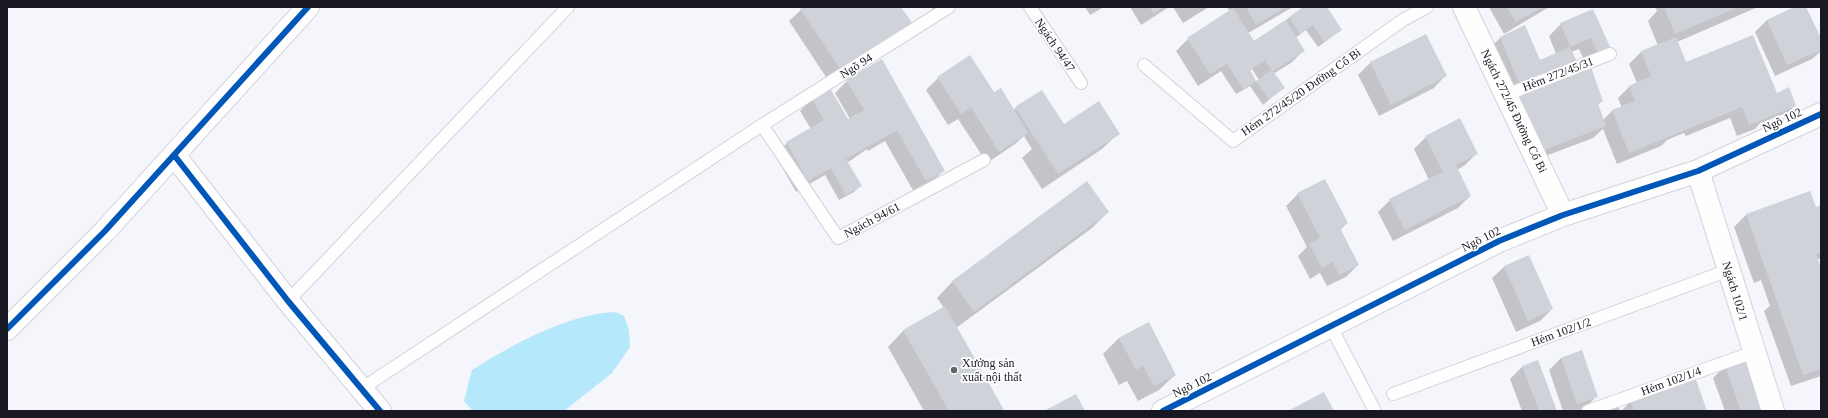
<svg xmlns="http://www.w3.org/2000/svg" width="1828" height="418" viewBox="0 0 1828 418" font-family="Georgia,serif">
<rect width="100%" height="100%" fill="#f5f6fb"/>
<path fill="#b5e8fa" d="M615 312 624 316 629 330 630 347 612 373 564 411H473L464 401 472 370C511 345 568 314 615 312Z"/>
<path fill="#0003" fill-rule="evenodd" d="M804 7H900L830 83 789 21Z
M931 7H940L935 12Z
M1085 7H1104L1090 15Z
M1130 7H1169L1141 25Z
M1173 7H1209L1183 23Z
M1227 7H1293L1248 33 1253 42 1305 7H1326L1341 30 1318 47 1306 30 1295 38 1303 51 1291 63 1273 74 1283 88 1263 105 1250 86 1236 94 1221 71 1198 86 1176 51 1188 39 1230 12ZM1252 69 1259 80 1256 82 1249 71Z
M1489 7H1549L1504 34Z
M1655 7H1758L1677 42 1686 63 1776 94 1795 105 1789 112 1760 123 1755 129 1737 136 1730 118 1686 136 1684 133 1667 140 1661 146 1617 164 1603 129 1593 138 1527 163 1506 108 1602 101 1597 106 1603 120 1612 111 1622 108 1618 98 1630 86 1637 83 1629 64 1641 52 1658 46 1648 21 1657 11Z
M1796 7H1805L1821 41V51L1812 59 1775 76 1755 32 1767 20Z
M1593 10 1610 49 1587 66 1579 49 1571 52 1508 98V78L1494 44 1500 38 1539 61 1556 54 1549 36 1561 24Z
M1425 35 1445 76 1434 88 1379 116 1358 75 1370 63Z
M938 78 994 94 1013 110 1016 108 1059 127 1118 134 1102 149 1042 189 1022 158 1032 149 1024 136 1015 144 987 163 958 119 948 125 926 90Z
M847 81 944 170 932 182 914 192 885 141 868 151 867 149 847 163 860 186 854 192 839 200 825 175 796 192 775 155 787 143 811 129 800 111 812 99 848 121 850 119 835 93Z
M1426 137 1477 153 1465 165 1457 170 1470 196 1458 208 1393 241 1378 212 1390 200 1429 180 1414 149Z
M1086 183 1108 212 1092 228 956 328 1002 411H924L888 347 903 331 944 308 937 298 952 282Z
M1810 192 1815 208 1821 206V258L1817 260 1821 271V376L1791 386 1764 311 1770 306 1761 280 1754 283 1734 227 1746 215Z
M1298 194 1347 223 1340 230 1358 265 1346 277 1327 286 1320 273 1310 279 1298 256 1307 247 1286 206Z
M1528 256 1552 309 1540 321 1516 332 1492 278 1504 267Z
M1148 323 1175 375 1159 390 1138 401 1127 381 1119 385 1103 354 1119 338Z
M1581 351 1597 396 1585 408 1577 411H1563L1549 370 1561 358Z
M1538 361 1556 411H1522L1510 379 1522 367Z
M1725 366 1765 411H1725L1713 378Z
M1631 401 1706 411H1621Z
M1618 406 1620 411H1603Z"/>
<path fill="#cfd3d9" d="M803 7H901L913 24 842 72 800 9Z
M1150 7H1164L1153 13Z
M1246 7H1286L1256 25Z
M1303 7H1327L1342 30 1324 42 1313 25 1300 34 1289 17Z
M1507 7H1543L1516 22Z
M1664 7H1739L1675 34Z
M1794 7H1806L1821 38V50L1787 65 1767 20Z
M1233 8 1254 41 1286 20 1305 51 1273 71 1285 88 1269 99 1256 81 1272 70 1265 60 1250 70 1256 81 1243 89 1227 64 1210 74 1187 38Z
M1593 9 1611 49 1599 55 1591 38 1570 47 1577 62 1520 86 1500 37 1525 25 1540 60 1570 47 1560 23Z
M1426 34 1447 76 1391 105 1370 62Z
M1753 35 1777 93 1789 87 1796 106 1749 125 1742 107 1629 153 1612 110 1635 101 1629 86 1651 76 1641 51 1676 37 1686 62Z
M970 55 994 92 1001 88 1028 133 999 152 971 107 961 114 937 77Z
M882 59 945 171 926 181 897 130 846 159 862 186 846 195 831 168 808 181 786 142 824 120 812 99 830 88 848 119 864 110 846 80Z
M1591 67 1603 101 1598 104 1606 126 1539 152 1517 95Z
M1042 90 1064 124 1099 101 1120 134 1058 174 1015 107Z
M1460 118 1478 154 1456 165 1471 196 1405 230 1389 199 1443 172 1425 136Z
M1325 179 1348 223 1340 228 1359 265 1339 275 1333 262 1322 268 1309 244 1320 238 1297 193Z
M1087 181 1109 212 974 312 952 281Z
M1810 191 1816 207 1821 205V252L1816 254 1821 268V369L1803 375 1746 214Z
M1529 255 1553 309 1528 321 1504 266Z
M945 306 1004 410 1003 411H949L903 330Z
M1149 322 1176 375 1154 386 1143 366 1136 370 1119 338Z
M1582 350 1598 397 1577 404 1561 358Z
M1746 358 1766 411H1741L1725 365Z
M1538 360 1557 411H1539L1522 366Z
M1695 377 1707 411H1634L1630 400Z
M1324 392 1334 411H1288Z
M1076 394 1085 411H1044Z"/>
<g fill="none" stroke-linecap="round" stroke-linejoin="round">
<defs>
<path id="service" d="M1030 7 1081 83
M1144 65 1233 141 1403 20 1427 7
M1506 95 1610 54
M762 125 838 238 984 160
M288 301 568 7
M1331 327 1375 411
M361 389 762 125 949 7
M1393 394 1729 270
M1588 411 1754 352"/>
<path id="minor" d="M1464 7 1563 215
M174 155 288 301 380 411
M1698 171 1773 411
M7 329 105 231 308 7
M1163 411 1499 241 1563 215 1698 171 1821 114"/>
</defs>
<use href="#service" stroke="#d2d3da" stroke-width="14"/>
<use href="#minor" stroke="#d2d3da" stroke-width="24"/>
<use href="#service" stroke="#fefefe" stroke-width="12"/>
<use href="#minor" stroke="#fefefe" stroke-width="22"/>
<defs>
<path id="cycleway" d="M174 155 288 301 380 411
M7 329 105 231 308 7
M1163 411 1499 241 1563 215 1698 171 1821 114"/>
</defs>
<use href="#cycleway" stroke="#fff" stroke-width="8"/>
<use href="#cycleway" stroke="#0057b8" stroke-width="6"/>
</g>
<circle fill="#65666d" stroke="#fff" stroke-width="1.5" cx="954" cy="370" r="4"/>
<g text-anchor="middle" stroke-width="3.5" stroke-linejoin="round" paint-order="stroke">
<g font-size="12" fill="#171821" stroke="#fff">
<text transform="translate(1055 45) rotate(56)" y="4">Ngách 94/47</text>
<text transform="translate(856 66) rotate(-32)" y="4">Ngõ 94</text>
<text transform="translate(1558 74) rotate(-21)" y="4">Hẻm 272/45/31</text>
<text transform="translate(1301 92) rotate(-35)" y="4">Hẻm 272/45/20 Đường Cổ Bi</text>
<text transform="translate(1514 111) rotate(64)" y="4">Ngách 272/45 Đường Cổ Bi</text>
<text transform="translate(1782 120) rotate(-25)" y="4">Ngõ 102</text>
<text transform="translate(872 220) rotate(-28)" y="4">Ngách 94/61</text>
<text transform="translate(1481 239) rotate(-26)" y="4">Ngõ 102</text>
<text transform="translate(1735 291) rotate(73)" y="4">Ngách 102/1</text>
<text transform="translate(1561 332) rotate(-20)" y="4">Hẻm 102/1/2</text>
<text transform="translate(1671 381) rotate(-20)" y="4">Hẻm 102/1/4</text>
<text transform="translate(1192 385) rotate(-26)" y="4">Ngõ 102</text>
</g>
<g font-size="12" fill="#171821" stroke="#fff" text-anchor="start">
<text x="962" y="367">Xưởng sản<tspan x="962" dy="14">xuất nội thất</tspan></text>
</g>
</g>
<rect width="1828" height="418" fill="none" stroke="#171821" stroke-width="16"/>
</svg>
